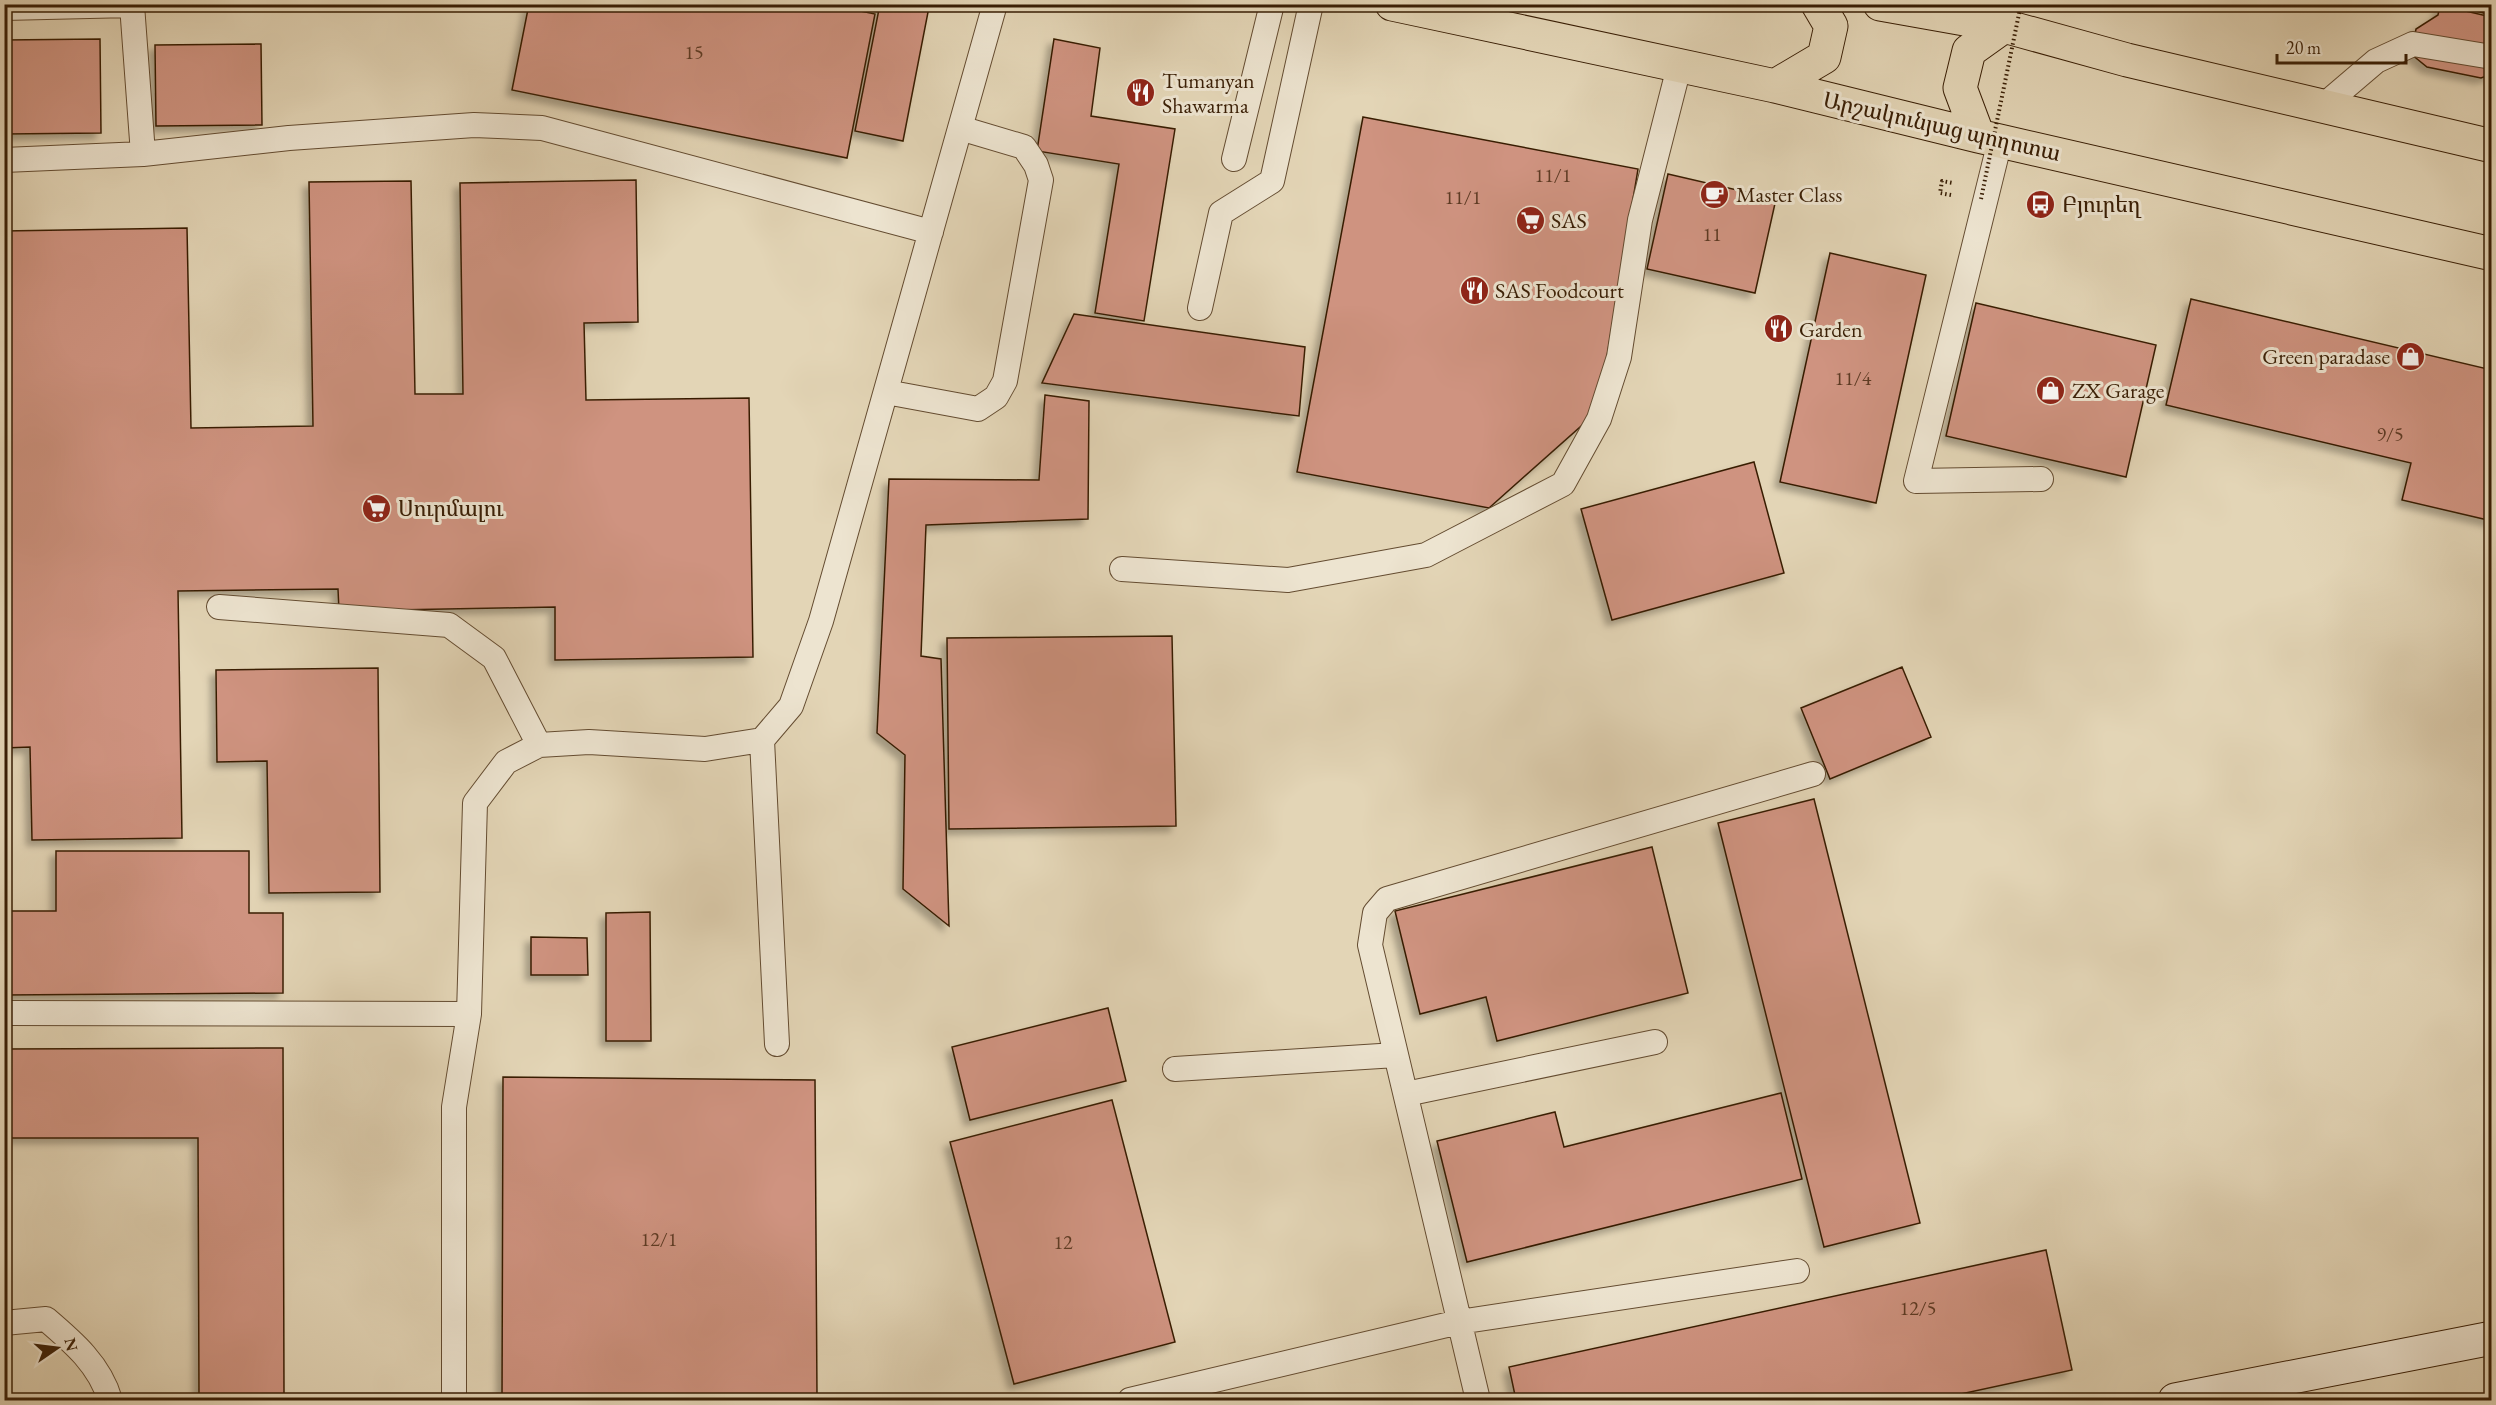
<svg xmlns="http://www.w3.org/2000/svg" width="2496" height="1405" viewBox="0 0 2496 1405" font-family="'EB Garamond','Noto Serif Armenian',serif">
<defs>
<filter id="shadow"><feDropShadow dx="-5.5" dy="5.5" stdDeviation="3" flood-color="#0004"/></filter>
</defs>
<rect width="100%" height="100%" fill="#e3d5b6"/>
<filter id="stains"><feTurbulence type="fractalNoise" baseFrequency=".00333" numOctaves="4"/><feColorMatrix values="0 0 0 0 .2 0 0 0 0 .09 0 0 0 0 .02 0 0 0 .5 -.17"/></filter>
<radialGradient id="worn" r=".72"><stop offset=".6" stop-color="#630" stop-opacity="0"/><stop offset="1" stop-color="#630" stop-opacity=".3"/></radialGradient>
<path fill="#cf9380" stroke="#391e05" stroke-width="1.5" filter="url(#shadow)" d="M529 4H827L875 14 847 158 512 90Z
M880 4 929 7 903 141 855 131Z
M2447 4H2492V15Z
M2440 5 2487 16 2485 26 2492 35V74L2481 78 2427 67 2411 54 2416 29 2438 15Z
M100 39 101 133 4 134V40Z
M1054 39 1100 48 1091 116 1175 129 1144 321 1095 313 1119 164 1037 151Z
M261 44 262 125 156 126 155 45Z
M1363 117 1638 169 1598 411 1489 508 1297 472Z
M1668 174 1776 199 1755 293 1647 269Z
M636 180 638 322 584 323 586 400 749 398 753 657 555 660V607L339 611 338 589 178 591 182 838 32 840 30 747 4 748V231L187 228 191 428 313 426 309 182 411 181 415 394H463L460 183Z
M1830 253 1926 275 1876 503 1780 482Z
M2191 299 2492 370V521L2402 500 2411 463 2166 405Z
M1976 303 2156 345 2126 477 1946 436Z
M1074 314 1305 347 1299 416 1042 383Z
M1045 395 1089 401 1088 519 926 525 921 656 941 659 949 926 903 889 905 755 877 733 889 479 1039 480Z
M1754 462 1784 573 1612 620 1581 509Z
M1172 636 1176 826 949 829 947 638Z
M1902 667 1931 737 1830 779 1801 708Z
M378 668 380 892 269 893 267 761 217 762 216 670Z
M1814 799 1920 1223 1824 1247 1718 823Z
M1652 847 1688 993 1497 1041 1486 997 1420 1014 1395 911Z
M56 851H249V913H283V993L4 995V911H56Z
M650 912 651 1041H606V913Z
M531 937 587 938 588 975H531Z
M1108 1008 1126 1081 970 1120 952 1047Z
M283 1048 284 1396H199L198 1138H4V1049Z
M503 1077 815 1080 817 1397 502 1400Z
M1781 1093 1802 1179 1467 1262 1437 1141 1555 1112 1564 1147Z
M1112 1100 1175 1342 1014 1384 950 1142Z
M2046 1250 2072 1370 1933 1400H1516L1509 1367Z"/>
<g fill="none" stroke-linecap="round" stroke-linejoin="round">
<defs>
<path id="lane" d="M4 8 132 5 143 154 4 160
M2322 107 2376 61 2413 44 2492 57
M2000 141 1916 481 2041 479
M143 154 289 138 474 125 542 128 931 232
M1234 159 1272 4
M1200 308 1221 213 1272 181 1311 4
M886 392 978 409 996 397 1005 381 1041 180 1036 165 1024 147 960 128
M1122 569 1288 580 1426 555 1563 484 1599 419 1619 357 1640 220 1679 67
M219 607 449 625 494 658 539 745
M762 740 777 1044
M4 1013 469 1014 475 803 506 762 539 745 589 742 705 749 762 740 791 706 821 621 995 4
M1175 1069 1396 1055
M1406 1094 1655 1042
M4 1323 46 1319C73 1342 100 1365 110 1400
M454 1400V1107L469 1014
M1130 1400 1459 1322 1797 1271
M1478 1400 1370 945 1375 913 1387 899 1813 774"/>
<path id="secondary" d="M2175 1400 2492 1338"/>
<path id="primary" d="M1392 4 1775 86 1978 136 2492 254
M1880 4 2004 26 2127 60 2492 146
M1775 86 1824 57 1831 26 1818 4
M1978 136 1960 88 1969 51 2004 26"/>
</defs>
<use href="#lane" stroke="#644c31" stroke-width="26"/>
<use href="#secondary" stroke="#391e05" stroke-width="35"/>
<use href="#primary" stroke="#391e05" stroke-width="35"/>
<path stroke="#391e05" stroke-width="4" stroke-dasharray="1.5 3" stroke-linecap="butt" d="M1951 195 1940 193 1942 181 1953 183"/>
<use href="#lane" stroke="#ede4d0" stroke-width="24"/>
<use href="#secondary" stroke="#ede4d0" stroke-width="33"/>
<use href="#primary" stroke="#e3d5b6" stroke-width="33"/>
<path stroke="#391e05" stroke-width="4" stroke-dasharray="1.5 3" stroke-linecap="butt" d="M1981 199 2021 4"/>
</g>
<defs>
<symbol id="restaurant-disc" viewBox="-11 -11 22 22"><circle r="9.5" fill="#8f2418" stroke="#ede4d0"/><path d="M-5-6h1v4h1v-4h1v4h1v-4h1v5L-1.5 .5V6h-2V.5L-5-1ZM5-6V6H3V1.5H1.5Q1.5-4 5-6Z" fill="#fff"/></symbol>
<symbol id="cafe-disc" viewBox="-11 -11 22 22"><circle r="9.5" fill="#8f2418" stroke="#ede4d0"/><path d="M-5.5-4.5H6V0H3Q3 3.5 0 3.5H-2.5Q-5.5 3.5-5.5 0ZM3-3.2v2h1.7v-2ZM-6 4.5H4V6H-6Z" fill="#fff"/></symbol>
<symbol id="bus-disc" viewBox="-11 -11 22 22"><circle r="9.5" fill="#8f2418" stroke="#ede4d0"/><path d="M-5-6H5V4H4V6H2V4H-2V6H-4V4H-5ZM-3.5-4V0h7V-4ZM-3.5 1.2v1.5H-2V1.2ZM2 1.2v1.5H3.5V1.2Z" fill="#fff"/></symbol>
<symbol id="supermarket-disc" viewBox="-11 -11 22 22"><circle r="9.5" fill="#8f2418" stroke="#ede4d0"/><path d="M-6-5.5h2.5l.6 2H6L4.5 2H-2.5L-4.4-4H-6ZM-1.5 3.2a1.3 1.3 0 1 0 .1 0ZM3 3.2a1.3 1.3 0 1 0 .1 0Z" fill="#fff"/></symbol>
<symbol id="shop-disc" viewBox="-11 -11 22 22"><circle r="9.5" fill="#8f2418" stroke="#ede4d0"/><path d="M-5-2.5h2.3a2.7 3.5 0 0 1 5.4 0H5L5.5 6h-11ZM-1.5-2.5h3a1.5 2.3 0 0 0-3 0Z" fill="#fff"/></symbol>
</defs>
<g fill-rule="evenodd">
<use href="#restaurant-disc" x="1124" y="76" width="33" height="33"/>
<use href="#cafe-disc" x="1698" y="178" width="33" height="33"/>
<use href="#bus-disc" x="2024" y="188" width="33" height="33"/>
<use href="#supermarket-disc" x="1514" y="204" width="33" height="33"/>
<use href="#restaurant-disc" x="1458" y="274" width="33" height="33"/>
<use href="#restaurant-disc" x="1762" y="312" width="33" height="33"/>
<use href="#shop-disc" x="2394" y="340" width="33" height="33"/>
<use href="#shop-disc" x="2034" y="374" width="33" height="33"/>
<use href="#supermarket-disc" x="360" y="492" width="33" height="33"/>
</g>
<g text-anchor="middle" stroke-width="6" stroke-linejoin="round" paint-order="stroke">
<g font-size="20" fill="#5e3b24">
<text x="694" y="59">15</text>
<text x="1553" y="182">11/1</text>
<text x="1463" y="204">11/1</text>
<text x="1712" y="241">11</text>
<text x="1853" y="385">11/4</text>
<text x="2390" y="441">9/5</text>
<text x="659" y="1246">12/1</text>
<text x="1063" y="1249">12</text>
<text x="1918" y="1315">12/5</text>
</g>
<g font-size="22" fill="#391e05" stroke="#ede4d0" text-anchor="start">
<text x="1162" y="88">Tumanyan<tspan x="1162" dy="25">Shawarma</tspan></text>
<text x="1736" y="202">Master Class</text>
<text x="2062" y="212">Բյուրեղ</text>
<text x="1551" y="228">SAS</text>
<text x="1495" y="298">SAS Foodcourt</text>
<text x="1799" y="337">Garden</text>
<text x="2390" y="364" text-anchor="end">Green paradase</text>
<text x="2072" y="398">ZX Garage</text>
<text x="398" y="516">Սուրմալու</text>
</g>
<g font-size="22" fill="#391e05" stroke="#ede4d0">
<text transform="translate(1942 126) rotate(13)" y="8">Արշակունյաց պողոտա</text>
</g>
</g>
<rect width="2496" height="1405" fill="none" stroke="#e3d5b6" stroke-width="24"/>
<rect x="6" y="6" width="2484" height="1393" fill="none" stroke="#391e05" stroke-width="3"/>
<rect x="12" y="12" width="2472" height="1381" fill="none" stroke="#391e05" stroke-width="1.5"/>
<g transform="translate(57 1348) rotate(76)" stroke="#ede4d0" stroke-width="4.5" paint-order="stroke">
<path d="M0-4.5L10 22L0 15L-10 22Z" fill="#391e05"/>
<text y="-9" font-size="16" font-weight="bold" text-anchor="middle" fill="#391e05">N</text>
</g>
<path d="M2277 54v9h129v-9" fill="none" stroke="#391e05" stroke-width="3"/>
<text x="2286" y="54" font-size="18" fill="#391e05" stroke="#ede4d0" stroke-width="4.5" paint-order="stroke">20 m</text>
<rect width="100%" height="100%" filter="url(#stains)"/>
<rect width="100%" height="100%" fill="url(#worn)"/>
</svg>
